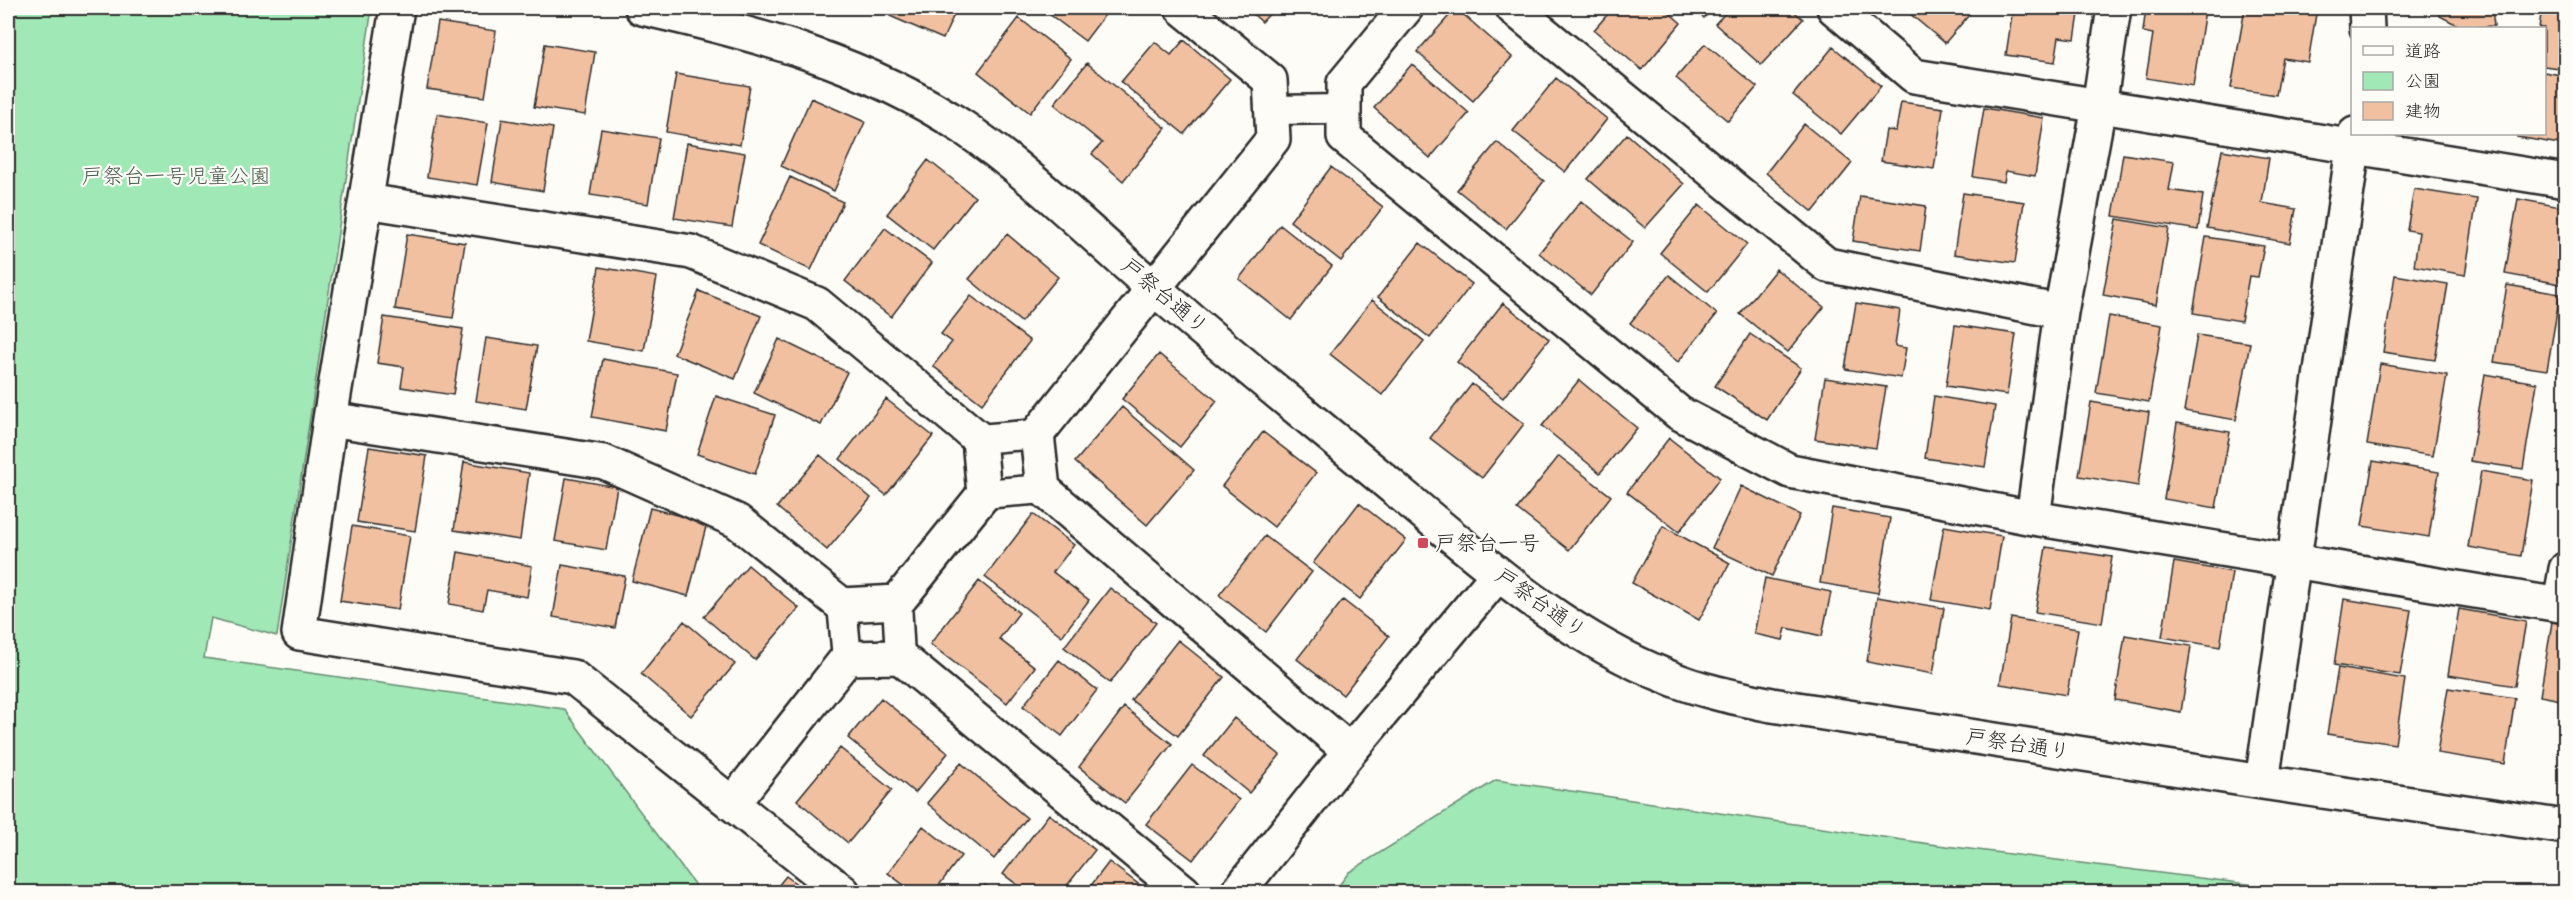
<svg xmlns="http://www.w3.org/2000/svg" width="2573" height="900" viewBox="0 0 2573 900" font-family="'Indie Flower','Klee One',sans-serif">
<rect width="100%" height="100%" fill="#fdfcf7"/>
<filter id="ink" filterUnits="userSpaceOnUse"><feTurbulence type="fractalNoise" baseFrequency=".0167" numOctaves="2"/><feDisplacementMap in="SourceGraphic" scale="12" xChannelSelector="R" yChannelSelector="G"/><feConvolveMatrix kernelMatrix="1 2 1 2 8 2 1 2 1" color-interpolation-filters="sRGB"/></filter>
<g filter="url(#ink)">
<path fill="#a0e8b5" stroke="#668a70" stroke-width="1.5" d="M8 8H372L277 636 211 618 204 658 564 709 700 892H8Z
M1496 780 1930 844 2310 892H1334L1349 872Z"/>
<path fill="#f1c0a1" stroke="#2b2b2b" stroke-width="1.5" d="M893 8H957L943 39 890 16Z
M1041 8H1110L1085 41Z
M1246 8H1275L1262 22Z
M1456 8 1512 57 1473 101 1417 52Z
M1613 8H1664L1681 23 1642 70 1594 30Z
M1692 8H1713L1704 18Z
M1730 8H1790L1803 19 1761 65 1715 24Z
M1903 8H1975L1945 43Z
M2013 8H2080L2075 39 2059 37 2055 62 2006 55Z
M2146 8 2205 10 2193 86 2146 78 2153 34 2143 32Z
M2245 8H2317L2308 62 2283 58 2276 95 2231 88Z
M2438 8H2492L2494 26 2463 28 2440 16Z
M2542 8H2566V69L2544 66V28H2539Z
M1019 18 1071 59 1030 113 978 72Z
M438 22 496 31 485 97 427 89Z
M1184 40 1230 79 1184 134 1121 82 1155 42 1171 55Z
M545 44 595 52 585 115 534 107Z
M1705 44 1757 87 1728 121 1676 78Z
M1833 47 1881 86 1841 134 1793 95Z
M1087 63 1166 128 1123 181 1092 154 1102 143 1054 104Z
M1412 64 1469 113 1430 158 1374 108Z
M2544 72 2566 76V145L2517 137V134H2544Z
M676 74 750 86 740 145 666 132Z
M1556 78 1607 119 1565 172 1513 131Z
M811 98 865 122 834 191 781 166Z
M1901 102 1943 108 1934 169 1881 161 1886 130 1896 131Z
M1984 108 2044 118 2035 176 2006 171 2004 182 1973 177Z
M437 114 488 123 477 185 427 177Z
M502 119 553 128 543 191 492 182Z
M1804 124 1852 163 1813 212 1766 173Z
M601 129 659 138 648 204 590 195Z
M1627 134 1684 184 1645 228 1588 179Z
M1497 142 1544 181 1506 229 1457 190Z
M687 143 745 153 732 227 674 218Z
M2222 150 2269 158 2262 203 2296 209 2290 243 2207 228Z
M2123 154 2174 162 2169 190 2203 195 2198 230 2113 216Z
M928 160 975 197 933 250 887 214Z
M1331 167 1383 207 1341 261 1290 221Z
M790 177 843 202 811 270 758 245Z
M2414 189 2477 199 2465 275 2414 266 2419 232 2407 230Z
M1963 193 2024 202 2015 263 1954 254Z
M1860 196 1926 206 1920 251 1853 241Z
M2518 199 2566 208 2563 243H2566V285L2505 274Z
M1581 201 1633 242 1591 295 1539 253Z
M1699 205 1747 244 1708 292 1660 253Z
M2117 219 2169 228 2156 305 2103 295Z
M1280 225 1332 266 1291 320 1239 279Z
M885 228 932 263 891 317 845 281Z
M407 234 465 243 453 318 395 309Z
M1007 234 1058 277 1021 322 969 279Z
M2206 237 2264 246 2258 277 2249 276 2241 321 2193 313Z
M1420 243 1472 284 1430 338 1378 297Z
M599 267 657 277 644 351 586 341Z
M1776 269 1824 307 1788 352 1740 314Z
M1669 275 1717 314 1678 362 1630 323Z
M2395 275 2448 284 2435 360 2383 352Z
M2507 285 2560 294 2547 370 2494 362Z
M699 291 761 316 735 379 674 354Z
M971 296 1030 341 982 404 933 366 952 342 941 334Z
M1372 300 1424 341 1382 395 1330 354Z
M1503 303 1549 339 1503 398 1457 362Z
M1856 303 1900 310 1895 346 1906 348 1901 378 1845 369Z
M2109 316 2162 325 2149 402 2096 393Z
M384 317 463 329 453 395 401 387 404 367 377 363Z
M1955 325 2016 334 2007 395 1946 386Z
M1750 334 1801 368 1767 420 1715 386Z
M2197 335 2250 343 2236 420 2184 411Z
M486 338 537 346 526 409 476 401Z
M779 339 847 372 821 425 754 393Z
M1159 354 1217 401 1180 447 1122 399Z
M603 359 677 373 666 431 592 417Z
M2380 364 2447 375 2433 456 2367 445Z
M2485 374 2537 383 2523 469 2470 461Z
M1825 378 1886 387 1876 448 1815 439Z
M1579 380 1637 428 1600 473 1542 426Z
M1472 384 1524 424 1482 478 1430 438Z
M716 396 775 415 755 474 697 454Z
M1934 396 1995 406 1985 467 1925 458Z
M886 399 933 436 886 495 840 459Z
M2091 402 2149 412 2138 486 2079 476Z
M1122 407 1194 470 1147 525 1075 462Z
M2177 423 2230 432 2216 508 2164 499Z
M1263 432 1316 473 1274 527 1222 486Z
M1669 438 1720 478 1679 532 1627 492Z
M369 447 427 456 415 531 357 522Z
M820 455 871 498 827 550 777 507Z
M1559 456 1611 496 1569 550 1517 509Z
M2373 461 2439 472 2429 537 2362 526Z
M464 462 529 473 520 540 454 530Z
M2481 471 2533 480 2521 556 2468 547Z
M566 478 617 487 606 550 555 541Z
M1741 486 1800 515 1772 576 1712 548Z
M1359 503 1406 540 1360 599 1313 563Z
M650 508 707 523 688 596 632 581Z
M1832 508 1890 518 1878 593 1820 583Z
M1033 514 1074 545 1053 572 1089 600 1062 636 985 577Z
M352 526 410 536 398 610 340 601Z
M1663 526 1730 563 1699 620 1632 583Z
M1944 526 2002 536 1990 610 1931 600Z
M1265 536 1312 572 1266 632 1219 595Z
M2046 547 2112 557 2102 623 2035 612Z
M458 552 532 566 527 597 487 590 483 610 449 604Z
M2174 562 2232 572 2220 647 2162 637Z
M562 565 625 576 615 628 553 617Z
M748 565 799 608 755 660 704 617Z
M1765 578 1831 592 1822 636 1786 628 1783 640 1754 634Z
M979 581 1019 613 999 639 1035 667 1007 703 930 644Z
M1110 588 1156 623 1110 683 1064 647Z
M1877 597 1944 608 1933 674 1867 662Z
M2344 599 2411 610 2400 675 2334 665Z
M1343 600 1389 636 1343 695 1297 659Z
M2459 609 2526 621 2515 686 2448 675Z
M2011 618 2078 629 2067 695 2000 684Z
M684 621 735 664 691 716 641 674Z
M2552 622 2566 624V701L2540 696Z
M2125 635 2191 646 2181 712 2115 700Z
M1178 640 1224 677 1178 736 1131 700Z
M1059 660 1097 690 1062 736 1023 706Z
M2338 668 2405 679 2395 744 2327 734Z
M2448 688 2515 698 2505 764 2437 753Z
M881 698 948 753 915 793 848 738Z
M1124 707 1172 744 1125 803 1079 767Z
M1234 718 1280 755 1249 793 1204 756Z
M840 748 892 790 848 843 797 800Z
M961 763 1027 818 994 859 927 803Z
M1192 765 1239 800 1193 860 1146 824Z
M1049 814 1095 850 1062 892H1027L1003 874Z
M923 826 961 856 934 892H913L888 873Z
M1109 862 1149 892H1086Z
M786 876 807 892H773Z
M985 885 995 892H979Z"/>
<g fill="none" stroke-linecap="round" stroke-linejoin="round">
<defs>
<path id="pedestrian" d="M1272 110 1344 109
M979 439 1037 434
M984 494 1043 489
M897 602 900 657
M842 605 847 658"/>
<path id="minor" d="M397 8 330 419 299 633 573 677 843 892
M1182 8 1270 80 1273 139 1037 434 1043 489 1350 751
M1406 8 1344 83V137L1679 413 1790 471 2033 518 2566 606
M1513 8 1827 265 2061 312
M1834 8 1914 76 2566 181
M330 419 604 462 737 521 842 605 897 602 984 494 979 439 817 304 691 252 366 201
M2033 518 2061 312 2099 106 2114 8
M2560 605 2566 569
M732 804 847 658 900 657 1184 892
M1238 892 1350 751 1498 574"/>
<path id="tertiary" d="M642 8C754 33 867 63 964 128 1031 174 1089 232 1150 285 1232 356 1317 424 1401 494 1483 562 1566 637 1668 677 1701 691 1737 698 1772 705L2262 782 2566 827
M2366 8 2367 28
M2262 782 2355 134"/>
</defs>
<use href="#pedestrian" stroke="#2b2b2b" stroke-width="33"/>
<use href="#minor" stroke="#2b2b2b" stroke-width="38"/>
<use href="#tertiary" stroke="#2b2b2b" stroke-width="38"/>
<use href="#pedestrian" stroke="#fdfcf7" stroke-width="28"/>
<use href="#minor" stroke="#fdfcf7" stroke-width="33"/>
<use href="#tertiary" stroke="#fdfcf7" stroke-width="33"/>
</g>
</g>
<rect fill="#d1495b" stroke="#fdfcf7" stroke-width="2" x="1417" y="537" width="12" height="12" rx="3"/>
<g text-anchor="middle" stroke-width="4.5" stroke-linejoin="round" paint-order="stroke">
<g font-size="21" fill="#485a4e" stroke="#fdfcf7">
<text x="176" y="183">戸祭台一号児童公園</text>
</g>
<g font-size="21" fill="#2b2b2b" stroke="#fdfcf7">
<text transform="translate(1165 296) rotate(40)" y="7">戸祭台通り</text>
<text transform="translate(1541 603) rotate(35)" y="7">戸祭台通り</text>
<text transform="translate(2018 744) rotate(9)" y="7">戸祭台通り</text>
</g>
<g font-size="21" fill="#2b2b2b" stroke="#fdfcf7" text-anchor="start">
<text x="1435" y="550">戸祭台一号</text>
</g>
</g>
<rect width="2573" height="900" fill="none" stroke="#fdfcf7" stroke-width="30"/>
<rect x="15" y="15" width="2543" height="870" fill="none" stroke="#2b2b2b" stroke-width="2" filter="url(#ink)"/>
<rect x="2351" y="27" width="195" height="108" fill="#fdfcf7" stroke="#a9a8a5" stroke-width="1.5"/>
<rect x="2363" y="46" width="30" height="9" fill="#fdfcf7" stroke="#a9a8a5" stroke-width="1.5"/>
<text x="2405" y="57" font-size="18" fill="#2b2b2b">道路</text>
<rect x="2363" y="72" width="30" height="18" fill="#a0e8b5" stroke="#a9a8a5" stroke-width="1.5"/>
<text x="2405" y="87" font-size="18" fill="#2b2b2b">公園</text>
<rect x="2363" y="102" width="30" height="18" fill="#f1c0a1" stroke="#a9a8a5" stroke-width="1.5"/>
<text x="2405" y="117" font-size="18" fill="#2b2b2b">建物</text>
</svg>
